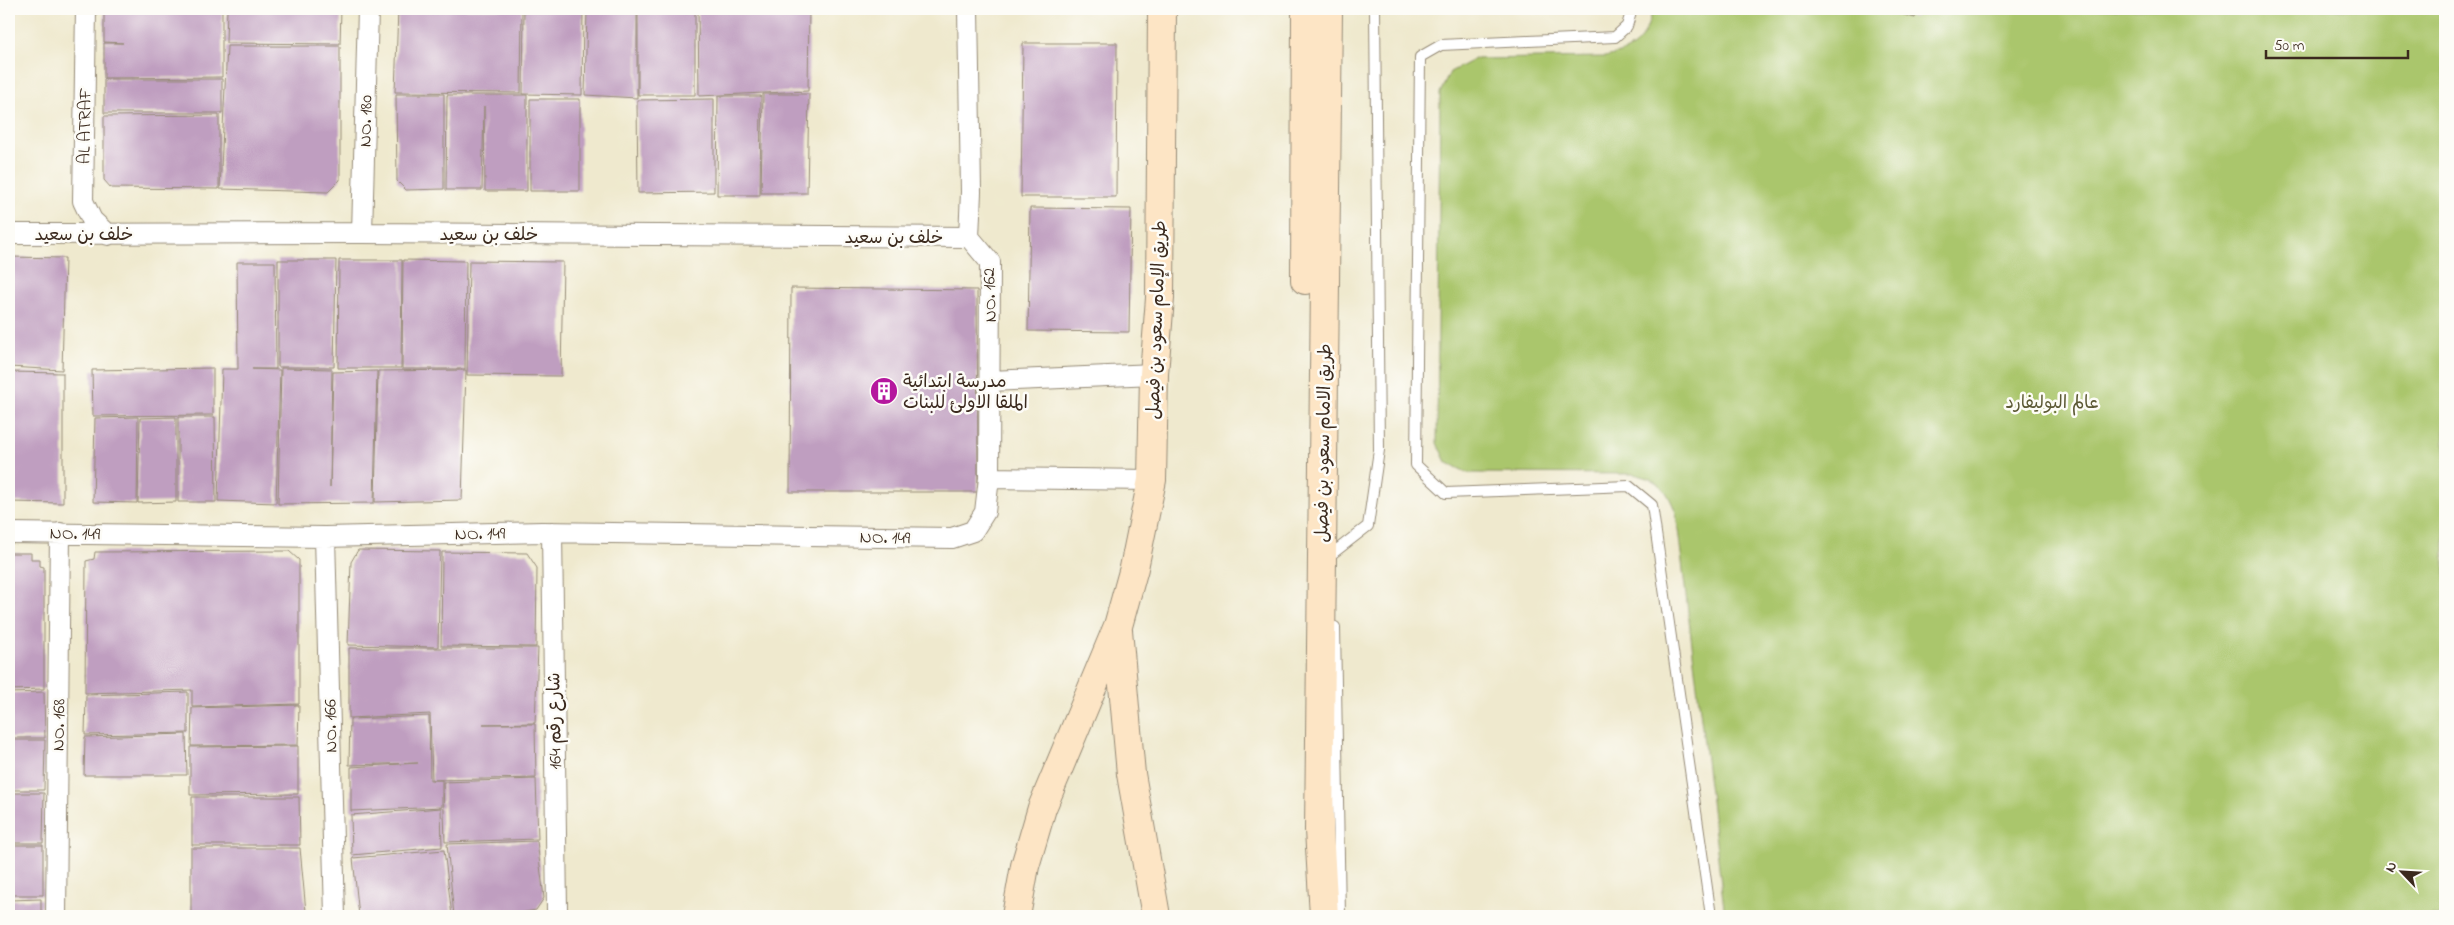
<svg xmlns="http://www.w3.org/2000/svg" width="2454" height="925" viewBox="0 0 2454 925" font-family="'Indie Flower','Playpen Sans Arabic',sans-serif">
<rect width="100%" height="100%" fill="#fdfcf7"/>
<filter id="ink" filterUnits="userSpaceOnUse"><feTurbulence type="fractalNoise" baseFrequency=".02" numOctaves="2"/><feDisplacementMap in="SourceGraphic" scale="10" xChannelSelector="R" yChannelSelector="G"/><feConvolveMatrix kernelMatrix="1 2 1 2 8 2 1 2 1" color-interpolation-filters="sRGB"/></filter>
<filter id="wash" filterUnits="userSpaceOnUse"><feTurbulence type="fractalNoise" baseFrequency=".0096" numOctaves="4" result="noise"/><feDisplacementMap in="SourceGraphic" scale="20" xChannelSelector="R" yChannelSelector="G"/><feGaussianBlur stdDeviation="1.12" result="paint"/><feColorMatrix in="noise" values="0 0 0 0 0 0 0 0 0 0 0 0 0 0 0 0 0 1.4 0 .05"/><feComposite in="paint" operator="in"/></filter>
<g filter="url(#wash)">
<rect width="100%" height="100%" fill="#efe9ce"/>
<path fill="#aac66c" stroke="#727845" d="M1653 9H2445V916H1725L1676 513C1667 489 1659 479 1633 474L1468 473 1446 462 1437 443 1440 93 1450 72 1475 59 1605 57C1638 50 1644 40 1653 9Z"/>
<g id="blocks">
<path fill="#bf9ec0" d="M104 9H222V77L104 78V43H123L104 42Z
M227 9H341L340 44 226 43Z
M398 9H522L521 93 395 92Z
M524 9H583L582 95 523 94Z
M587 9H637V98L585 95Z
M638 9H695V95H638Z
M698 9H809L808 91 699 96Z
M1883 9H1917L1915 18Z
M1023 43H1117L1116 197H1021Z
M227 46H340V180L328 192 220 189Z
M104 79H222V113H104Z
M396 94H444V189L406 190 397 181Z
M763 94H809L807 193H761Z
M447 95H527V191H485L484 106 482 190H446Z
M718 96H761L760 195H717Z
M530 99H580V191H530Z
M714 99V192L638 193 637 100Z
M219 115V189L111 188 104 180V116Z
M1030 208 1131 209 1129 332 1028 331Z
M9 257 65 258 62 370 9 367Z
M278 260H336L334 367H278Z
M339 260H402L401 368H338Z
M403 260 466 261 465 369H402Z
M469 261 563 262 561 376 467 375Z
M237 262H275L276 369H252L280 370 276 503 218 501 222 369H238Z
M791 288 977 290 978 492H790Z
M213 368V415L93 416 92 370Z
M281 368 332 369 330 487 333 372 377 371 374 503 278 504Z
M466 370 462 500 375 502 378 371Z
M9 372 63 373V503L9 502Z
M138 417 137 503 93 502 95 418Z
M176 417V502L138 503 140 418Z
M178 417H215L216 502H178Z
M358 550 440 551 438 647 348 645 351 562Z
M289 551 299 560V704L192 707V690L85 693 86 561 94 559 95 552Z
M442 552 527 553 537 568 536 647 441 646Z
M9 553H31V559H40V566L44 567V689L9 690Z
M349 648H538L535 723 483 724H535L536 778 432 780 430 714 349 718Z
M44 692 45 738H9V693Z
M188 692V733L85 735 86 695Z
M299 705 298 745 191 746 192 708Z
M429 716 430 780H442V807L351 811V767L418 763 349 765 350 719Z
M186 734 187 775H84L85 737Z
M9 740H45L44 790H9Z
M298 746V794L190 795V747Z
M536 779 538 839 445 842 443 782Z
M9 793H44L43 843H9Z
M192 797H299L300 845H192Z
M441 808 442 847 352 855 351 815Z
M537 841 544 898 536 910 504 916H454L447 844Z
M9 845H43V895H9Z
M191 848H300L306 912 303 916H191Z
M444 850 452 916H359L353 858Z
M41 899V916H9V900Z"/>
</g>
</g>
<g filter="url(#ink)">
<use href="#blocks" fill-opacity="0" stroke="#958a76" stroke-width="1"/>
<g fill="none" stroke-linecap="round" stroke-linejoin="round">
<defs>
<path id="lane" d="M1632 9 1627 26 1615 37 1441 45 1420 57 1416 465 1446 493 1629 486 1652 505 1711 916
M1333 553 1368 526 1379 450 1375 9
M1335 627 1340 916"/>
<path id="street" d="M86 9 83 201 92 220 108 235
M362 233 368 9
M9 234 362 233 969 237
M990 381 1154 374
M989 478 1152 480
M552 532 557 910
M9 533 325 537 542 532 952 538 973 531 985 512 989 478 990 262 969 237 971 192 968 9
M325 537 335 916
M56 916 60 533"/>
<path id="secondary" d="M1305 280 1306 9
M1118 630 1131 774 1156 916
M1016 916 1025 866 1042 808 1118 626 1134 568 1152 480 1154 374 1160 298 1162 9
M1324 916 1319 830 1328 9"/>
</defs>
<use href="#lane" stroke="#958a76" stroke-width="12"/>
<use href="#street" stroke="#958a76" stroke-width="22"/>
<use href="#secondary" stroke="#958a76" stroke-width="30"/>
<use href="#lane" stroke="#fff" stroke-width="10"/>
<use href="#street" stroke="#fff" stroke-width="20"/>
<use href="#secondary" stroke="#fde5c5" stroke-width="28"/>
</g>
</g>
<defs>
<symbol id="building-disc" viewBox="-11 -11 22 22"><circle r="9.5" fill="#b5179e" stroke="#fdfcf7"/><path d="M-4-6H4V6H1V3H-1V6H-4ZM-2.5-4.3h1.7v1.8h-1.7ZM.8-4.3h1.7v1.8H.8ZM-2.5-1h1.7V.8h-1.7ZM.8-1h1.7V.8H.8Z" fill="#fff"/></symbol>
</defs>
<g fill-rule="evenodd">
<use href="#building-disc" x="868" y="375" width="32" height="32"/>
</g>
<g text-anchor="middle" stroke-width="5" stroke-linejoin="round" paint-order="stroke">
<g font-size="18" fill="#3b2a1e" stroke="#fdfcf7">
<text transform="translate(365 121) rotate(-89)" y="6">NO. 180</text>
<text transform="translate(84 126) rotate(-89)" y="6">AL ATRAF</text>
<text x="84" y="240">خلف بن سعيد</text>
<text x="489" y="240">خلف بن سعيد</text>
<text x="894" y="243">خلف بن سعيد</text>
<text transform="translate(989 295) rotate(-92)" y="6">NO. 162</text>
<text transform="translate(1156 320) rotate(-88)" y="6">طريق الإمام سعود بن فيصل</text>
<text transform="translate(1323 443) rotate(-89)" y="6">طريق الامام سعود بن فيصل</text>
<text transform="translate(75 533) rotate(1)" y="6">NO. 149</text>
<text transform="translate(480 533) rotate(-1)" y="6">NO. 149</text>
<text transform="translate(885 537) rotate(1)" y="6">NO. 149</text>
<text transform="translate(554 721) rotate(-91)" y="6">شارع رقم 164</text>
<text transform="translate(58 725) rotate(-89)" y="6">NO. 168</text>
<text transform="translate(330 726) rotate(-91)" y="6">NO. 166</text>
</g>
<g font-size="18" fill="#3b2a1e" stroke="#fdfcf7" text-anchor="start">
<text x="903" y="387">مدرسة ابتدائية<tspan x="903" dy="21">الملقا الاولئ للبنات</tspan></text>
</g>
<g font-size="18" fill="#5c5935" stroke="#fdfcf7">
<text x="2052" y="408">عالم البوليفارد</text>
</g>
</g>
<rect width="2454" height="925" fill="none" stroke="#fdfcf7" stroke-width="30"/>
<g transform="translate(2402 872) rotate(295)" stroke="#fdfcf7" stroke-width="4" paint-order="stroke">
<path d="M0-4L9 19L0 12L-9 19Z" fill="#3b2a1e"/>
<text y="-8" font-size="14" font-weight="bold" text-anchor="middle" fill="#3b2a1e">N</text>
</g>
<path d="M2266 50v8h142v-8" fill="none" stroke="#3b2a1e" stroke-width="2.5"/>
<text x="2274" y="50" font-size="15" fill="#3b2a1e" stroke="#fdfcf7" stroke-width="4" paint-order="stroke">50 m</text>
</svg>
